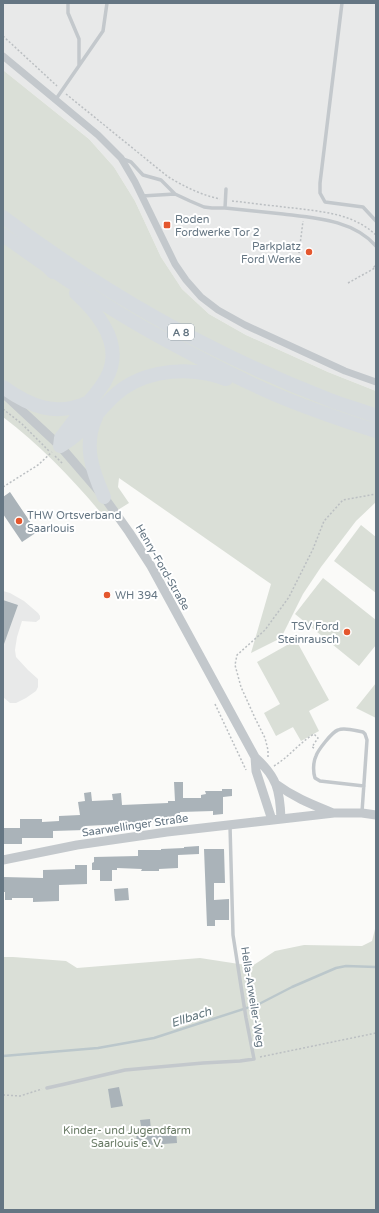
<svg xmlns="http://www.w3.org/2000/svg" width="379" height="1213" viewBox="0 0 379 1213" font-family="'Varela Round',sans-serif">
<rect width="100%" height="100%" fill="#fafaf8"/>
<path fill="#e8e9e9" d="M3 3H376V391L328 372 246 335 209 314 182 289 161 257 135 201 114 167 89 139 3 70Z
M3 591 10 593 24 601 38 613 40 616V619L36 622 22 621 17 637 15 650 16 657 28 670 38 679V687L36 691 26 698 16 703H10L3 697Z"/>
<path fill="#dadfd7" d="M3 70 89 139 114 167 135 201 161 257 182 289 209 314 246 335 328 372 376 391V502L356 521 321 567 303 594 281 638 251 653 271 584 119 478 118 487 129 503 105 518C75 481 41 446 3 417Z
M361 525 376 537V593L334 561Z
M323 578 376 620V645L359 666 295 614Z
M296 640 329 700 309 711 319 731 301 741 290 722 293 727 276 736 264 713 280 704 257 662Z
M376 683V718L356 708Z
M376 925V1210H3V957H13L66 961 77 968 200 958 252 966 275 951 304 945 362 946 372 941Z"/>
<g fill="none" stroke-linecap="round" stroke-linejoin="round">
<path stroke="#bbc7cb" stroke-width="2.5" d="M3 1056 98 1048 154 1038 259 1004 292 987 336 968 346 966 376 967"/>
</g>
<path fill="#aab3b9" d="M10 492 37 532 22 542 3 514V497Z
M3 600 18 605 4 644H3Z
M174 782H183V798H201V795L206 794 205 791H222V789H232V796L223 797V814L213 815V811L180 812V821L85 826V830L53 831V838H22V844H3V828H20V819H42V822L59 821V816L80 815 78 802 85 801 84 793 91 792 92 801 113 800 112 794 121 793 122 805 168 803V801H175Z
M199 846V854L178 855V868L159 869V871H141L142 869 117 868V870H112V881H100V870H92V863L94 862V857L138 856V850H161V849L184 848V847Z
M204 849H224L225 883H214V900L229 899V920H215V926H207Z
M75 865H87V884L59 885V901L33 902V898H12V900H5V892H3V877L43 878V870L75 869Z
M128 888 129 900 115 901 114 889Z
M119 1087 123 1106 111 1108 108 1089Z
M150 1119 151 1130 176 1128 177 1143 137 1146 136 1131H142L140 1120Z"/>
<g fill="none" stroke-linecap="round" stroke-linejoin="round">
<path stroke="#bbbfc2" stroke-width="1.5" stroke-dasharray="2 2" stroke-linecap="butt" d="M3 36 57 86
M66 94 167 176C183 186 201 195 220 199
M232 201C252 203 273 206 293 208 323 212 352 213 376 235
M298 261 303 221
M348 283 375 268 374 267 376 265
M3 409 22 424 49 451
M55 456 63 464
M3 487 38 465 52 452
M215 704 246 770
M268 757V750L265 738 255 718 241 687 235 665 237 655 265 630 289 597 313 549 324 521 343 500 376 494
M274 766C289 757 299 743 314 734L318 738 312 747 314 748
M260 1057 376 1033
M3 1095 20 1096 42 1089"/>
<path stroke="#c3c8cc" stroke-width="3.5" d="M68 3V13L79 39V65
M342 3 320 183V193L325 202 363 207 376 221
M56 99 103 31 107 3
M123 159 131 162 143 175 161 180 175 194 190 201 204 207 212 208H225C244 210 264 212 283 214 316 218 353 220 376 246
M142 196 175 194
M225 208 226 189
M362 812 367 740 365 734 363 732C356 731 345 727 338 730 332 732 318 750 316 756 313 762 313 772 315 778L320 781 364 786
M47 1088 65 1084 125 1070 203 1063 240 1061 254 1059 246 1018 233 935 230 826"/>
<path stroke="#c3c8cc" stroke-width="7" d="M3 56 98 135 121 158 135 182 175 264 186 280 201 297 218 310 245 325 345 371 376 382"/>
<path stroke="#c3c8cc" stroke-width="9" d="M4 394 60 446 104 497 129 532 151 566 255 757C277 777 280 790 281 819
M255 757 256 771 272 820
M276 784C295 798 311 804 333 813
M3 860 77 845 167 832 334 813H362L376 815"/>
<path stroke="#d6dbdf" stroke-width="14" d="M3 217C103 293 213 355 330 400 345 406 361 410 376 416
M3 235 47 266 53 272
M47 266C82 290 118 314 155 334 193 355 233 376 274 394 307 408 342 420 376 431
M3 387C31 407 56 417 89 402
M96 417C83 445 92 470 104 497
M60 446 61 438C70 426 79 414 88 403 96 394 104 385 109 373 122 342 98 313 76 293
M60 446C82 434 96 413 114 396 138 373 177 367 209 374 215 375 220 377 226 379"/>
</g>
<g fill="#e4572e" stroke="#fff" stroke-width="1.5">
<rect x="163" y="221" width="8" height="8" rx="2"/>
<circle cx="309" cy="252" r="4"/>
<circle cx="19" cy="521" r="4"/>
<circle cx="107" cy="595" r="4"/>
<circle cx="347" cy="632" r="4"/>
</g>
<g text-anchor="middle" stroke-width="4" stroke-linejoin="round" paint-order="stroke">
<rect fill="#fff" stroke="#939fa8" stroke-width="1" x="168" y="324" width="26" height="16" rx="3"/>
<g font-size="10" font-weight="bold" fill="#657683">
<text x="181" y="336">A 8</text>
</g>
<g font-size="11" fill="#657683" stroke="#fff" text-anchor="start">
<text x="175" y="223">Roden<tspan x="175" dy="13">Fordwerke Tor 2</tspan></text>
<text x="301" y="250" text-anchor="end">Parkplatz<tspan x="301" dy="13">Ford Werke</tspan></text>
<text x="27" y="519">THW Ortsverband<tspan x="27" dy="13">Saarlouis</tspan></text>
<text x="115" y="599">WH 394</text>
<text x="339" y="630" text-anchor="end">TSV Ford<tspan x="339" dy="13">Steinrausch</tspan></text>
</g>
<g font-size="11" fill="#657683" stroke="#fff">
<text transform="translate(163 567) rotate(60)" y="4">Henry-Ford-Straße</text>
<text transform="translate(135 825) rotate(-8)" y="4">Saarwellinger Straße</text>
<text transform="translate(253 997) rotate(81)" y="4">Hella-Arweiler-Weg</text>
</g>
<g font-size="11" fill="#687a64" stroke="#fff">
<text x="127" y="1134">Kinder- und Jugendfarm<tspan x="127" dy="13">Saarlouis e. V.</tspan></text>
</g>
<g font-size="12" font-style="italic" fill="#60757c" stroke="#fff">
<text transform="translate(191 1017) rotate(-18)" y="4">Ellbach</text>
</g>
</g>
<rect width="379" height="1213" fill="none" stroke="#657683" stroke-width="8"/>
</svg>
